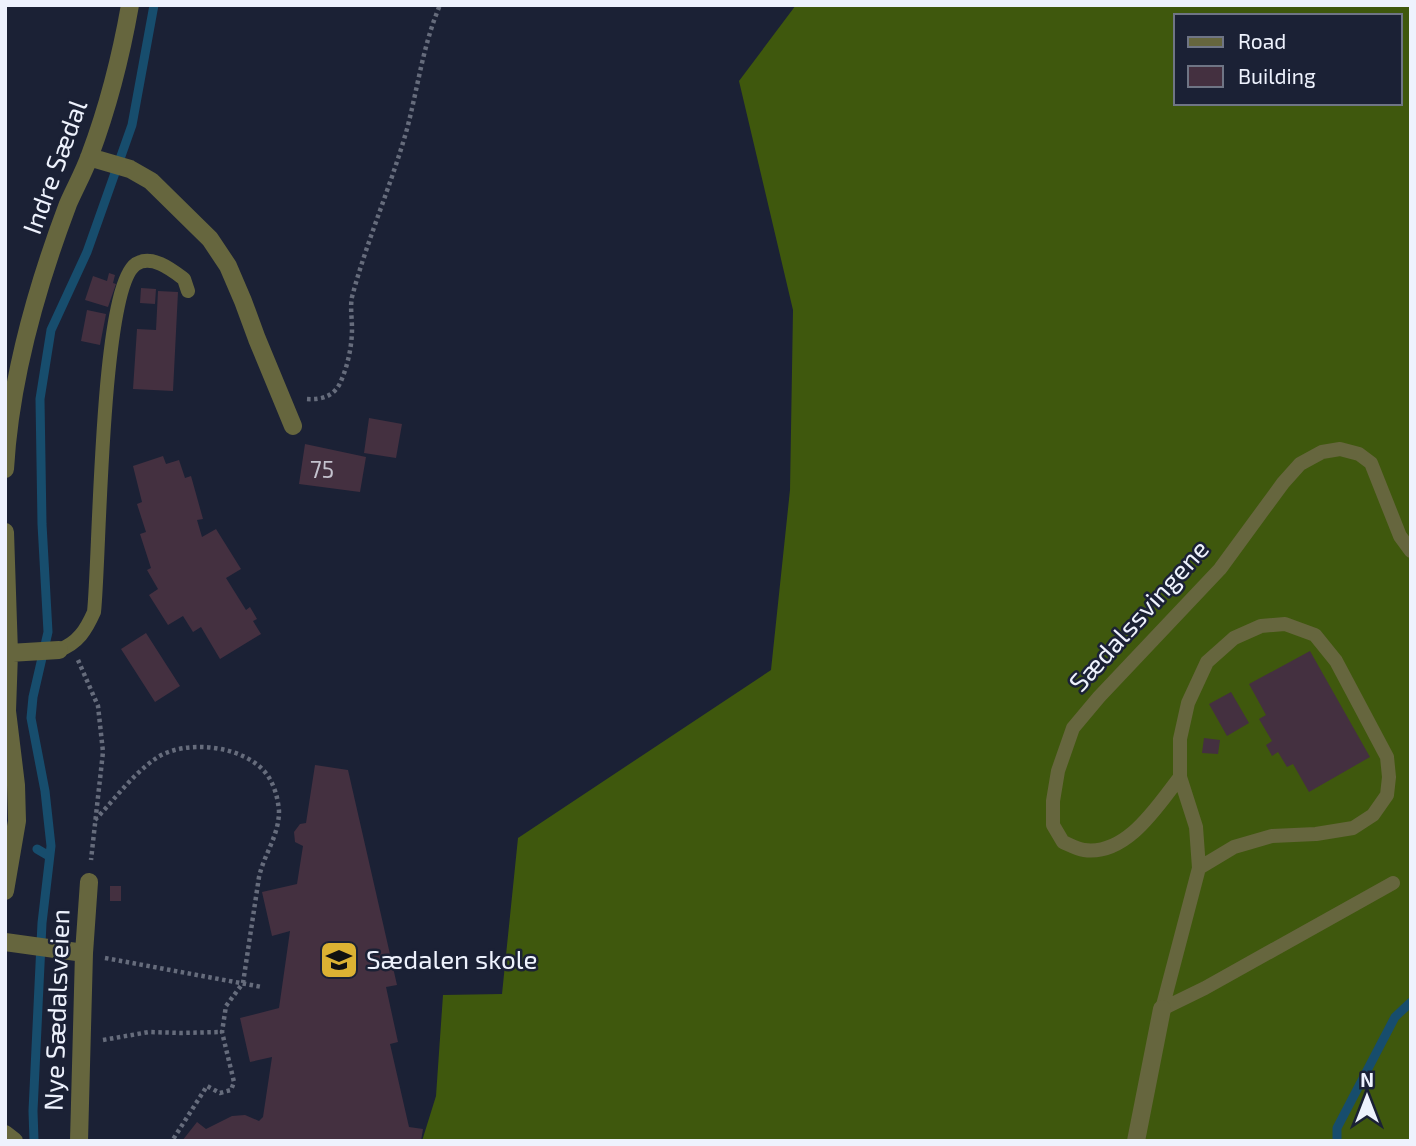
<svg xmlns="http://www.w3.org/2000/svg" width="1416" height="1146" viewBox="0 0 1416 1146" font-family="'Exo 2',sans-serif">
<rect width="100%" height="100%" fill="#1b2135"/>
<path fill="#3f580d" fill-rule="evenodd" d="M796 5H1411V1141H422L436 1096 443 995 502 994 518 838 771 670 790 490 793 310 739 81ZM1176 16H1400V103H1176Z"/>
<g fill="none" stroke-linecap="round" stroke-linejoin="round">
<path stroke="#174d6d" stroke-width="9" d="M37 849 49 856
M34 1141 33 1111 42 923 51 846 45 791 31 718 33 697 48 632 42 524 40 399 51 330 87 252 132 125 154 5
M1337 1141V1128L1395 1017 1411 1002"/>
</g>
<path fill="#443040" d="M109 273 115 275 113 283 116 284 108 307 85 300 93 276 107 281Z
M141 288 156 289 155 304 140 303Z
M158 291 178 292 173 391 133 389 137 329 156 330Z
M87 310 106 314 100 345 81 341Z
M369 418 402 424 396 458 364 453Z
M305 444 366 457 360 492 299 484Z
M163 456 166 464 179 460 185 478 191 476 203 519 197 520 202 537 216 529 241 569 226 578 246 610 250 607 257 619 253 621 261 634 220 659 201 627 193 632 183 616 168 625 149 595 158 589 147 570 151 568 140 534 146 532 137 504 142 502 133 466Z
M146 633 180 686 155 702 121 649Z
M1310 651 1370 757 1309 792 1293 764 1287 767 1278 752 1272 756 1266 745 1272 741 1259 719 1266 715 1249 684Z
M1231 692 1249 723 1227 736 1209 704Z
M1204 738 1220 740 1218 754 1202 753Z
M315 765 348 770 397 985 386 987 398 1042 390 1044 409 1127 423 1129 421 1141H182L197 1122 206 1129 232 1116 245 1115 259 1121 263 1117 272 1057 250 1062 240 1018 279 1008 290 931 272 936 262 892 297 884 303 846 295 842 294 832 300 824 306 823Z
M110 886H121V901H110Z"/>
<g fill="none" stroke-linecap="round" stroke-linejoin="round">
<path stroke="#666c7c" stroke-width="4.5" stroke-dasharray="3.5 3.5" stroke-linecap="butt" d="M307 399C322 400 335 396 341 381 348 365 352 345 352 329 352 318 350 307 352 297 367 240 391 186 407 129 418 87 423 45 440 5
M78 660 98 706 103 752 91 860
M95 820C114 800 132 775 155 759 184 738 247 745 268 776 275 787 278 799 279 811 279 836 264 854 259 877L243 983 226 1006 222 1032 234 1082 231 1090 220 1093 207 1086 172 1141
M105 958 262 987
M103 1040 149 1032 181 1033 222 1032"/>
<path stroke="#66663e" stroke-width="14" d="M59 650C78 643 86 630 94 612 100 558 100 289 136 264 152 254 172 270 184 279L188 291
M1180 777C1158 805 1127 856 1084 850 1077 849 1070 845 1063 842L1053 825V801L1058 771 1073 728 1099 697 1220 569 1283 483 1300 464 1322 452 1340 449 1359 454 1371 463 1400 536 1411 551
M1162 1009 1199 868 1196 827 1180 777V739L1188 703 1207 662 1234 638 1261 626 1285 624 1315 635 1336 661 1387 757 1389 777 1387 795 1373 815 1353 828 1316 834 1272 836 1234 847 1199 868
M1162 1009 1205 988 1393 883"/>
<path stroke="#66663e" stroke-width="18" d="M89 157 130 169 151 181 210 239 228 266 243 301 257 339 293 426
M5 469C10 381 37 286 68 204 75 188 84 172 90 155 108 107 121 56 130 5
M5 532 9 653 7 711 16 785 17 821 5 891
M9 653 59 650
M5 942 84 953
M5 1134 14 1141
M79 1141 84 953 89 882
M1136 1141 1162 1009"/>
</g>
<defs>
<symbol id="school-square" viewBox="-11 -11 22 22"><rect x="-9" y="-9" width="18" height="18" rx="4" fill="#dcb233" stroke="#1b2135"/><path d="M0-5L7-2L0 1L-7-2ZM-4 1L0 2.5L4 1V4Q0 6-4 4Z" fill="#111"/></symbol>
</defs>
<g fill-rule="evenodd">
<use href="#school-square" x="317" y="938" width="44" height="44"/>
</g>
<g text-anchor="middle" stroke-width="5" stroke-linejoin="round" paint-order="stroke">
<g font-size="23" fill="#c4c2ce">
<text x="322" y="478">75</text>
</g>
<g font-size="26" fill="#eef2fd" stroke="#1b2135">
<text transform="translate(55 167) rotate(-70)" y="9">Indre Sædal</text>
<text transform="translate(1139 616) rotate(-48)" y="9">Sædalssvingene</text>
<text transform="translate(57 1010) rotate(-88)" y="9">Nye Sædalsveien</text>
</g>
<g font-size="26" fill="#eef2fd" stroke="#1b2135" text-anchor="start">
<text x="366" y="969">Sædalen skole</text>
</g>
</g>
<rect width="1416" height="1146" fill="none" stroke="#eef2fd" stroke-width="14"/>
<rect x="1174" y="14" width="228" height="91" fill="#1b2135" stroke="#6f7585" stroke-width="2"/>
<rect x="1188" y="37" width="35" height="10" fill="#66663e" stroke="#6f7585" stroke-width="2"/>
<text x="1238" y="49" font-size="21" fill="#eef2fd">Road</text>
<rect x="1188" y="66" width="35" height="21" fill="#443040" stroke="#6f7585" stroke-width="2"/>
<text x="1238" y="84" font-size="21" fill="#eef2fd">Building</text>
<g transform="translate(1367 1097)" stroke="#1b2135" stroke-width="5" paint-order="stroke">
<path d="M0-5L12 26L0 18L-12 26Z" fill="#eef2fd"/>
<text y="-10" font-size="19" font-weight="bold" text-anchor="middle" fill="#eef2fd">N</text>
</g>
</svg>
